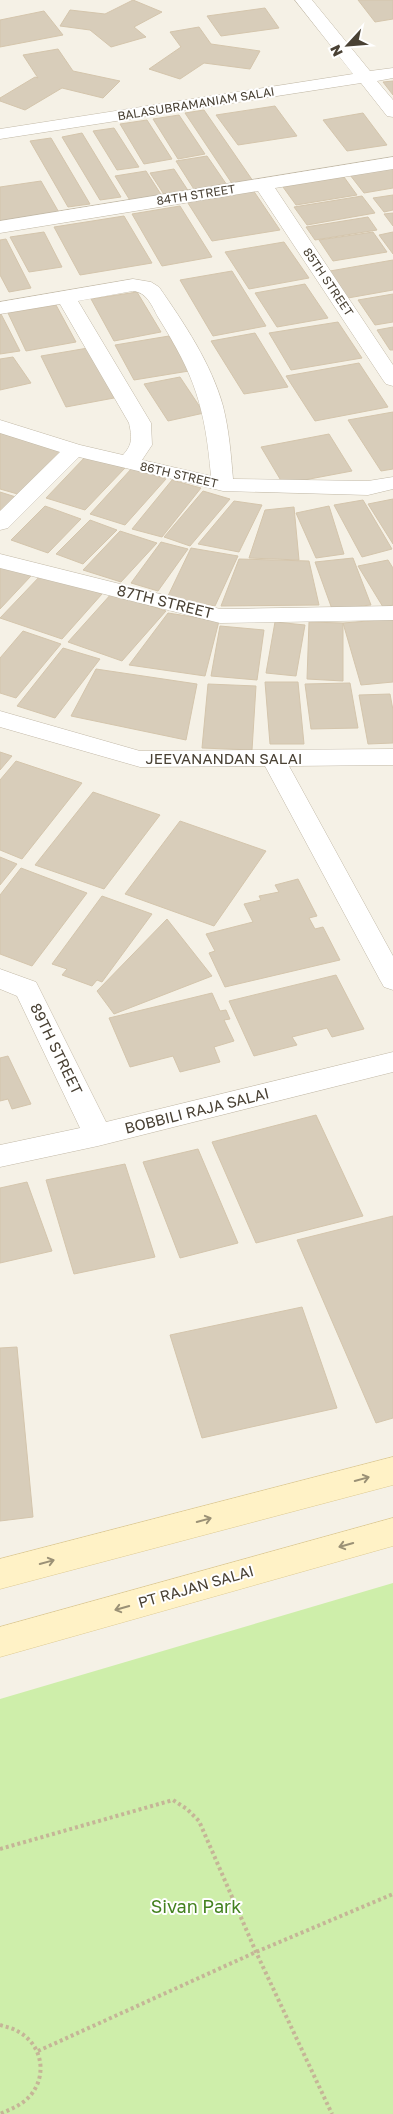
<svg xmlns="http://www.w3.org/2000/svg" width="393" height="2114" viewBox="0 0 393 2114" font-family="'Golos Text',sans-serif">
<rect width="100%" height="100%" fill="#f5f1e6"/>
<path fill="#ceeeaa" d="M393 1583V2114H0V1699Z"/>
<path fill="#d8cdba" stroke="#d4c5ac" d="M133 0 162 12 134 27 146 37 111 47 90 30 60 26 70 10 105 14Z
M358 0H393V19L375 22Z
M265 8 279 28 221 36 207 16Z
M44 11 63 35 0 47V20Z
M199 27 211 44 260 51 250 69 204 63 180 79 149 69 181 47 170 32Z
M58 49 73 71 120 81 103 98 62 88 25 110 0 101V98L35 77 38 78 23 55Z
M393 81V95L383 82Z
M275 106 297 136 238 145 216 115Z
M204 110 253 181 233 185 185 113Z
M363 113 387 145 347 151 323 120Z
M179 115 205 154 178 159 153 119Z
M147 120 172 159 144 164 120 124Z
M114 128 139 167 117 170 93 131Z
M82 133 121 197 100 200 62 137Z
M51 138 90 204 68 207 30 141Z
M207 156 229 188 197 194 176 161Z
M393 168V188L364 193 350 175Z
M174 169 189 192 165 196 150 173Z
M146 171 162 196 131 202 115 176Z
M344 177 357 195 296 205 283 187Z
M41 181 61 216 0 226V187Z
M253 190 280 230 212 241 186 200Z
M393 195V210L384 212 373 198Z
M362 196 375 213 307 225 294 207Z
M180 206 212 257 162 266 132 214Z
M393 213V226L384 214Z
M124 216 152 263 80 275 54 227Z
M368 217 377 230 315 240 306 227Z
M44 232 62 267 29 272 10 237Z
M373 232 387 252 333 261 319 240Z
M393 232V254L379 235Z
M6 239 31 288 9 292 0 275V240Z
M284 242 309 278 249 289 225 252Z
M393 260V290L348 298 330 271Z
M232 271 266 326 213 336 180 280Z
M305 284 328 318 277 327 255 293Z
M137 292 161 332 114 341 91 299Z
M393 294V322L375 325 358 300Z
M56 305 76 342 26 351 8 313Z
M0 314H1L20 351 0 354Z
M338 322 362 358 291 370 269 333Z
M393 327V350H390L377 330Z
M255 333 288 387 244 394 211 341Z
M169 336 189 371 134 380 115 345Z
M88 348 114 398 66 407 41 356Z
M13 357 31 383 0 390V359Z
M359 363 388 407 315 421 286 376Z
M180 377 204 413 168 421 144 384Z
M393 412V469L381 471 348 420Z
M0 433 62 451 21 495 0 489Z
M329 434 352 471 283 484 261 447Z
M86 456 125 468 85 510 46 498Z
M132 468 166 479 125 525 90 514Z
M172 480 201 488 162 537 132 529Z
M203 491 230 499 190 546 164 537Z
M0 492 19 498 0 517Z
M393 499V544L368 504Z
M363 500 392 549 362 557 334 505Z
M234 501 262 505 239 552 198 544Z
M45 506 81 519 48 553 11 540Z
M329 506 344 554 316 558 296 513Z
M294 507 299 560 249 558 265 510Z
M90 520 117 530 83 564 56 554Z
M120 531 157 543 121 582 83 570Z
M161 542 188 549 158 591 131 583Z
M191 548 238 556 215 606 167 598Z
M353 558 371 605 332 609 315 562Z
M239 559 309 561 319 605 221 606Z
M388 560 393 568V605L383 607 358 566Z
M0 566 31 576 0 609Z
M42 574 102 594 62 639 0 618Z
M112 593 166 611 122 661 68 642Z
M168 613 219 621 205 676 129 665Z
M393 619V682L361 685 343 623Z
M275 622 305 625 296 676 266 673Z
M309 622 343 623V681L307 679Z
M220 626 264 630 257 680 211 676Z
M23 631 61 644 16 698 0 693V658Z
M63 648 100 659 55 718 17 706Z
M96 669 197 684 186 740 71 716Z
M265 682H298L304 744H270Z
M350 683 358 728 311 729 305 684Z
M208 684 256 686 252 750 202 748Z
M390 694 393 710V743L368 744 359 695Z
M0 752 12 756 0 770Z
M16 761 82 783 22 859 0 850V780Z
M93 792 160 815 104 889 35 865Z
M180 821 266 851 214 926 125 894Z
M0 857 17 864 0 885Z
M21 868 87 893 32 966 0 954V895Z
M298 879 317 916 309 918 315 929 323 927 340 960 225 987 209 953 215 951 206 934 253 922 244 904 261 900 259 896 279 892 275 885Z
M102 896 152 914 102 982 97 980 92 986 62 975 67 969 52 964Z
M167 919 212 976 114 1014 97 991Z
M336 975 364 1029 332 1037 327 1028 292 1037 297 1045 254 1056 229 1001Z
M212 993 220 1011 226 1010 230 1019 224 1020 234 1041 214 1047 220 1062 180 1072 173 1056 130 1067 109 1018Z
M8 1056 31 1104 12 1109 8 1099 0 1101V1058Z
M316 1115 363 1216 256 1243 212 1142Z
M198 1149 238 1243 180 1258 143 1162Z
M125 1164 155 1257 74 1274 46 1180Z
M27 1182 52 1251 0 1263V1188Z
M393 1216V1418L376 1423 297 1240Z
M302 1307 337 1408 202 1438 170 1335Z
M17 1347 33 1517 0 1521V1348Z"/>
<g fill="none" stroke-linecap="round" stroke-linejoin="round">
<defs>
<path id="street" d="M295 0H312L370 71 393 68V78L377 81 393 100V117L387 116 361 83 0 139V129L353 74Z
M393 157V169L275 188 393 365V386L386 384 383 380 258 191 0 233V221Z
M133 279 151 282 159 287C184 323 211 363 223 406 229 430 231 454 233 479L368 481 393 477V489L368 495 223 491 79 457 8 528 0 530V511L60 452 0 433V420L80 445 123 455C133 444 132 437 129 423L60 304 0 314V302ZM133 291C147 292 152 306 158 317 195 376 205 407 211 476L142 460 152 445 151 423 78 301Z
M0 554 220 609 393 606V620L220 623 0 568Z
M0 711 140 751 393 749V765L289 766 393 956V990L384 987 380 980 265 766 140 767 0 727Z
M0 969 36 982 106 1122 393 1052V1072L98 1146 0 1167V1145L80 1128 17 996 0 989Z"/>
<path id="secondary" d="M393 1457V1485L0 1589V1559Z
M393 1518V1546L0 1657V1627Z"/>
</defs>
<use href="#street" stroke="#c2b9a7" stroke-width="1"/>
<use href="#secondary" stroke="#deca92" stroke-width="1"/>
<path stroke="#c5b597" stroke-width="4" stroke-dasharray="3 3" stroke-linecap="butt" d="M0 1849 173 1800 187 1809 199 1821 256 1952 332 2114
M0 2025C6 2027 13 2028 19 2032 42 2045 48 2075 30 2096 22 2105 11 2109 0 2114
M38 2051 256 1952 393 1894"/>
<use href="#street" fill="#fff" fill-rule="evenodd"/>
<use href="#secondary" fill="#fff2c6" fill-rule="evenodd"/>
</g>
<defs><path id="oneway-shaft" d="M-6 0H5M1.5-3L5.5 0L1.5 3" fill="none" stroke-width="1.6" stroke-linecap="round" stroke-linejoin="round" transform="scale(1.25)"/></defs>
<g stroke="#9b9176">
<use href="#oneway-shaft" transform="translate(362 1479) rotate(-15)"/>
<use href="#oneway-shaft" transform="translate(204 1520) rotate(-15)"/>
<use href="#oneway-shaft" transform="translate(346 1545) rotate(164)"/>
<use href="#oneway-shaft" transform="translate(47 1562) rotate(-15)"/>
<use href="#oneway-shaft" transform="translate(122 1608) rotate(164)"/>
</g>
<g text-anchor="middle" stroke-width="4" stroke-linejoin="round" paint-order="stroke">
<g font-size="12" fill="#494134" stroke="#fff">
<text transform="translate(196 104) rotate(-9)" y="4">BALASUBRAMANIAM SALAI</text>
<text transform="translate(196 195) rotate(-9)" y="4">84TH STREET</text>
<text transform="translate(328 282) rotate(56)" y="4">85TH STREET</text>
<text transform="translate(179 475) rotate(13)" y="4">86TH STREET</text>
</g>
<g font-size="15" fill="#494134" stroke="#fff">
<text transform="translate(165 602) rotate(14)" y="5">87TH STREET</text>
<text x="224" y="764">JEEVANANDAN SALAI</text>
<text transform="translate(56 1049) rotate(64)" y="5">89TH STREET</text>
<text transform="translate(197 1111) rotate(-14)" y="5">BOBBILI RAJA SALAI</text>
<text transform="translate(196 1587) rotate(-16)" y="5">PT RAJAN SALAI</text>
</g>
<g font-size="18" fill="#448220" stroke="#fff">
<text x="196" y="1913">Sivan Park</text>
</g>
</g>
<g transform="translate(348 45) rotate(244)" stroke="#ffffff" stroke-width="4" paint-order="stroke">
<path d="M0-4L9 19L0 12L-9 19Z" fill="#494134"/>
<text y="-8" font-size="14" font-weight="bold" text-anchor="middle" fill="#494134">N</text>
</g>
</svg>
